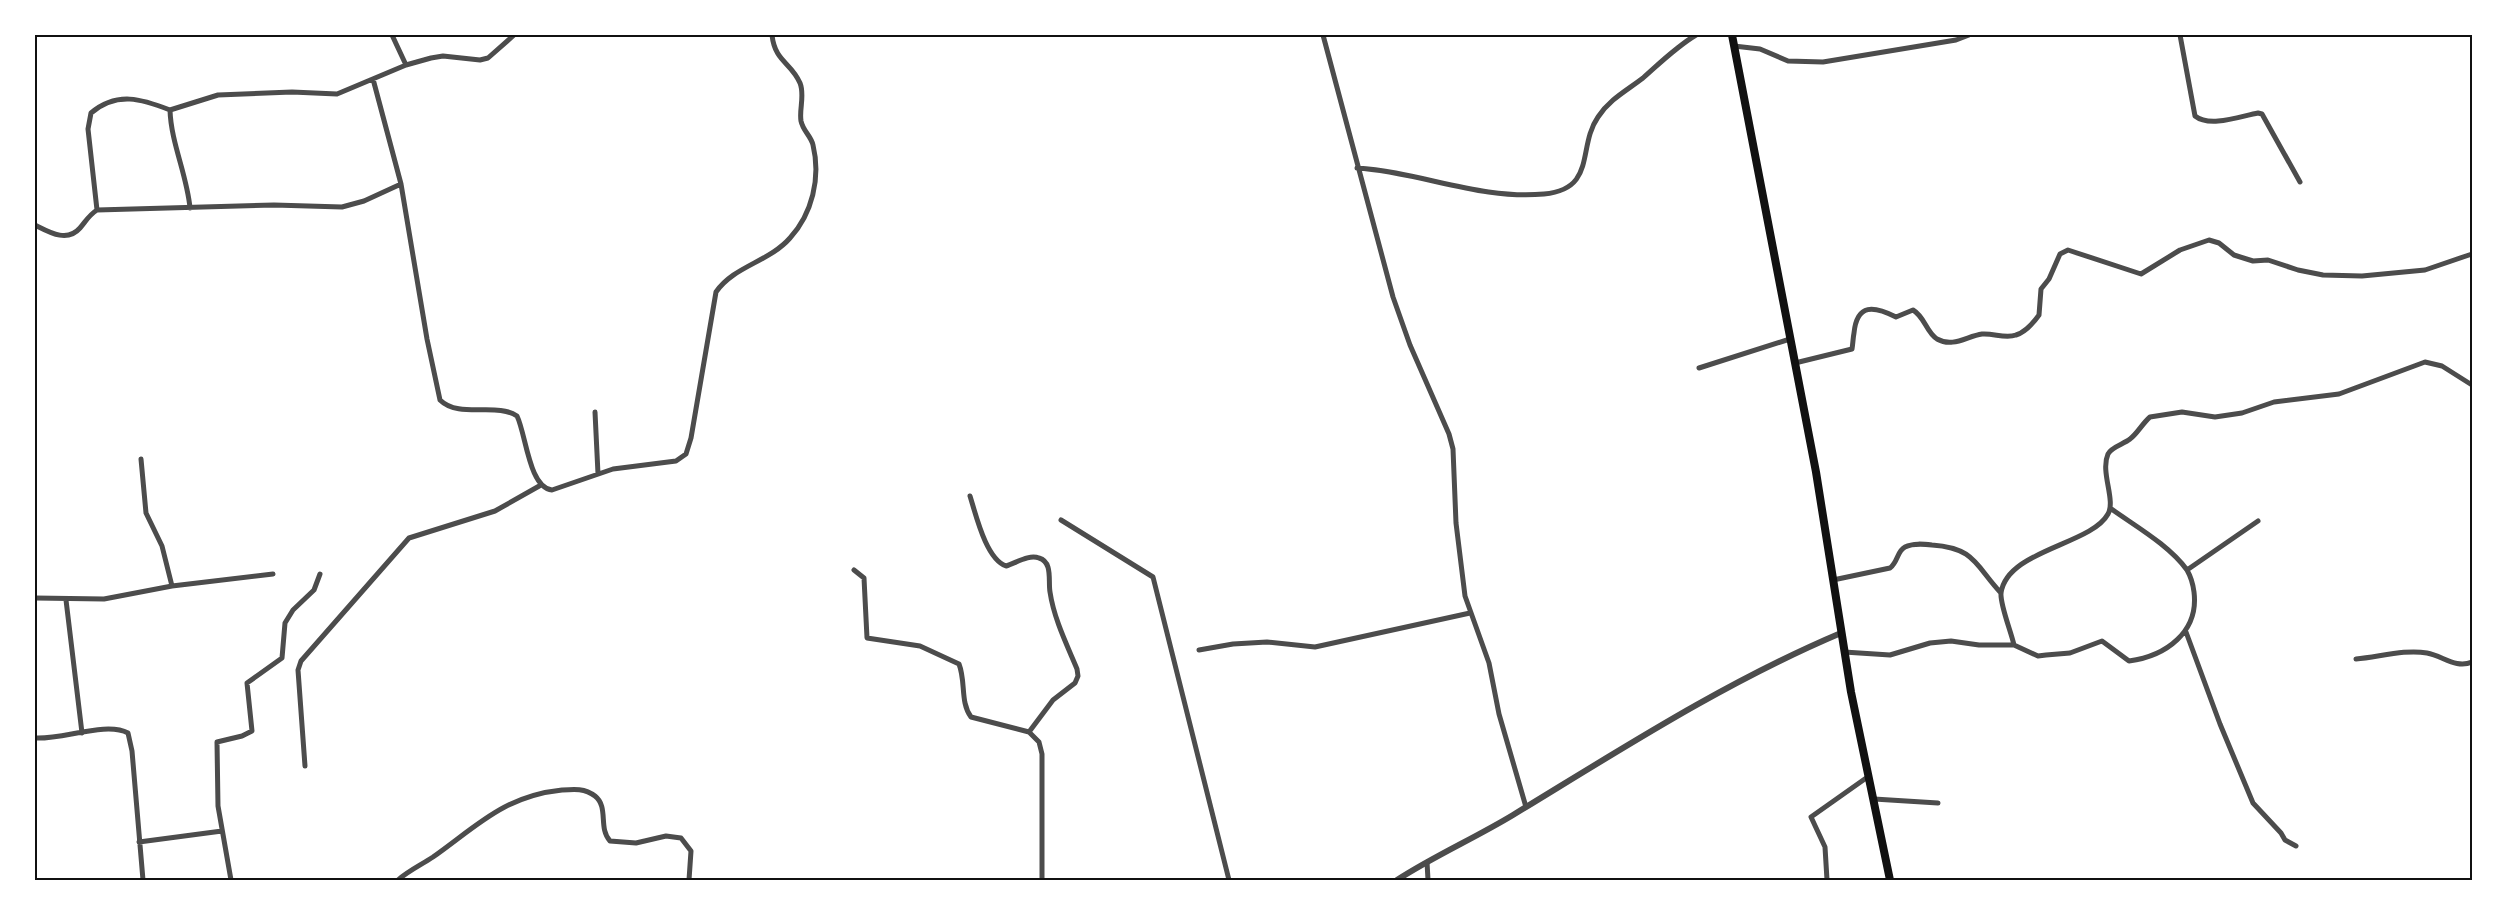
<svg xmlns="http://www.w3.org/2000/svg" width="2507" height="915" viewBox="0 0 2507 915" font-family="Lora,serif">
<rect width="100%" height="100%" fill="#fff"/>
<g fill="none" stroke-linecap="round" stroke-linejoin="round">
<path stroke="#4c4c4c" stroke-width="5" d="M392 35 406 65
M1323 35 1393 297 1410 345 1449 434 1453 449 1456 523 1465 596 1489 663 1499 714 1526 807
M2180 35 2195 116C2210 128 2241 116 2258 113L2262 114 2300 182
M1734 46 1760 49 1788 61 1823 62 1956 40 1969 35
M373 79 401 184 427 339 440 400C459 419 497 402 517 416 526 434 529 488 552 490L613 469 676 461 686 454 691 438 716 292C734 266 769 262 790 238 812 214 821 178 813 145 811 136 803 131 801 121 799 109 805 95 800 83 791 62 775 62 772 35
M1357 168C1420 172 1480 200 1544 194 1597 189 1577 147 1598 117 1610 99 1626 91 1643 78 1660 63 1676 47 1696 35
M190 208C187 175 171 143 170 110L218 95 292 92 337 94 406 65 431 58 443 56 480 60 488 58 514 35
M97 210 88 129 91 113C117 91 142 99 170 110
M35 225C49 232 67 243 80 228 86 221 89 215 97 210L274 205 342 207 364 201 401 184
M1795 363 1852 349C1853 343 1853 338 1854 333 1857 303 1874 306 1896 317L1913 310C1925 317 1926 332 1937 339 1953 348 1967 336 1982 334 1994 333 2005 339 2016 335 2026 332 2034 322 2039 315L2041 289 2049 279 2060 254 2068 250 2141 274 2180 250 2209 240 2219 243 2234 255 2253 261 2268 260 2298 270 2323 275 2362 276 2425 270 2472 254
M1699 368 1790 339
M595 412 598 474
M141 459 146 513 162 546 172 586
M970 496C976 515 986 559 1006 566 1016 563 1029 554 1039 558 1053 562 1048 581 1050 592 1054 619 1067 645 1077 669L1078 676 1075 683 1053 700 1029 732
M1061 520 1153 577 1229 880
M854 570 864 578 867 638 920 646 959 664C966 682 960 702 971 717L1029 732 1039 742 1042 754V880
M2187 570 2258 521
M1833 580 1890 568C1898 562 1897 551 1905 547 1913 543 1923 544 1932 545 1975 548 1975 565 2001 593
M35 598 104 599 172 586 273 574
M66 600 82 733
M2186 632 2220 724 2253 803 2281 833 2285 840 2296 846
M2014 645C2011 631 2000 605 2001 593 2007 550 2091 545 2108 514 2116 500 2100 472 2108 454 2111 447 2124 444 2130 439 2137 434 2142 424 2150 417L2182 412 2215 417 2242 413 2274 402 2339 394 2425 362 2442 366 2472 385
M1199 650 1233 644 1267 642 1315 647 1470 613
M1844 652 1890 655 1930 643 1951 641 1979 645H2014L2038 656 2046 655 2070 653 2102 641 2129 661C2166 656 2199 632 2194 592 2193 584 2191 577 2187 570 2169 545 2135 526 2110 508
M2356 659C2379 657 2405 649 2427 653 2443 656 2456 669 2472 662
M35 738C62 740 106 721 128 733L132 751 143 880
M305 766 298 670 301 661 409 538 495 511 541 485
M1874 799 1938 803
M139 842 222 831
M1427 862 1428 880
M231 880 218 806 217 742 242 736 252 731 247 683 282 658 285 623 293 610 314 590 320 574
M398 880C408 871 421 865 433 857 477 826 504 796 562 790 574 789 585 788 595 796 609 807 598 828 610 841L636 843 666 836 681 838 691 851 689 880
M1827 880 1825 847 1811 817 1869 776"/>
<path stroke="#4c4c4c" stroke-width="6" d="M1397 880C1434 856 1475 838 1513 815 1620 750 1725 682 1841 633"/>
<path stroke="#111" stroke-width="8" d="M1732 35 1816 472 1851 692 1890 880"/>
</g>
<rect width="2507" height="915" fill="none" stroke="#ffffff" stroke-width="72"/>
<rect x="36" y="36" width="2435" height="843" fill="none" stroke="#111" stroke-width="2"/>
</svg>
